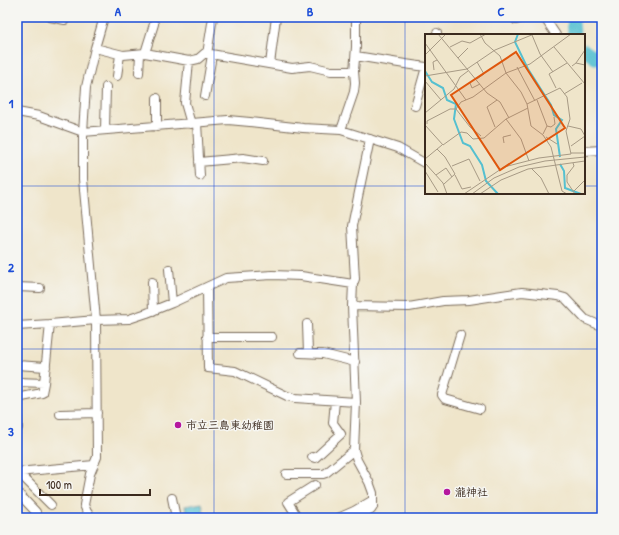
<svg xmlns="http://www.w3.org/2000/svg" width="619" height="535" viewBox="0 0 619 535" font-family="'Patrick Hand','Klee One',sans-serif">
<rect width="100%" height="100%" fill="#f6f6f2"/>
<filter id="ink" filterUnits="userSpaceOnUse"><feTurbulence type="fractalNoise" baseFrequency=".025" numOctaves="2"/><feDisplacementMap in="SourceGraphic" scale="8" xChannelSelector="R" yChannelSelector="G"/><feConvolveMatrix kernelMatrix="1 2 1 2 8 2 1 2 1" color-interpolation-filters="sRGB"/></filter>
<filter id="wash" filterUnits="userSpaceOnUse"><feTurbulence type="fractalNoise" baseFrequency=".012" numOctaves="4" result="noise"/><feDisplacementMap in="SourceGraphic" scale="16" xChannelSelector="R" yChannelSelector="G"/><feGaussianBlur stdDeviation="0.9" result="paint"/><feColorMatrix in="noise" values="0 0 0 0 0 0 0 0 0 0 0 0 0 0 0 0 0 1.4 0 .05"/><feComposite in="paint" operator="in"/></filter>
<g filter="url(#wash)">
<rect width="100%" height="100%" fill="#efe5ca"/>
<path fill="#55c0d0" stroke="#487577" d="M202 503 205 518H187L185 506Z"/>
<g fill="none" stroke-linecap="round" stroke-linejoin="round">
<path stroke="#55c0d0" stroke-width="13" d="M573 17 574 35
M584 50 595 58 602 60"/>
</g>
</g>
<g filter="url(#ink)">
<g fill="none" stroke-linecap="round" stroke-linejoin="round">
<defs>
<path id="street" d="M50 17 65 20 66 17
M539 17 546 20 556 35
M516 20 526 17
M436 35 437 33
M95 48 123 55 145 53 189 61 198 59 205 53 292 68 310 66 331 71H354
M145 53 154 24
M207 54 213 17
M356 56 405 64 426 67
M189 61 185 103 191 124
M270 64 276 17
M139 73 140 54
M117 76 120 55
M205 96 212 55
M415 106 426 67
M17 112 39 116 83 132 228 120 250 122 303 128 341 130 398 148 426 164
M197 123 200 176
M157 127V98
M105 130 106 87
M341 130 354 92 355 83 354 71 356 47V17
M370 139 352 226 355 279 353 284 352 306 409 307 443 301 469 300 522 292 558 296 565 298 585 319 599 325 602 326
M584 151 602 150
M199 162 243 158 263 161
M169 269 172 303
M152 282 153 311
M17 287 40 288
M207 287 208 368 235 371 287 396 295 398 356 402
M352 306 356 402 354 450 357 460 369 482 373 493V507L371 510 360 515 356 518
M307 324 308 353
M17 326 50 324 96 320 129 319 147 313 172 303 226 278 272 275 301 276 353 284
M460 335 442 395 445 399 480 409
M207 337H272
M300 353 323 354 355 362
M17 365 46 367
M17 382 44 383 50 324
M17 398 42 393 44 383
M17 410 18 428
M60 414 97 413
M312 457 315 458 341 434 333 423 335 401
M17 472 94 465
M18 472 51 505
M286 474H323L326 473 354 450
M17 492 36 512
M172 498 176 518
M92 518 87 512 84 505 90 474 97 457 96 320 83 179V132L86 87 95 48 104 17
M298 518 288 502 315 485
M338 518 354 511 373 500"/>
</defs>
<use href="#street" stroke="#7a6b5a" stroke-width="10"/>
<use href="#street" stroke="#fff" stroke-width="8"/>
</g>
</g>
<path fill="none" stroke="#1d4ed8" stroke-width="1" stroke-opacity="0.55" d="M214 17V518M405 17V518M17 186H426M584 186H602M17 349H602"/>
<g fill="#b5179e" stroke="#f6f6f2" stroke-width="1.5">
<circle cx="178" cy="425" r="4"/>
<circle cx="447" cy="492" r="4"/>
</g>
<g text-anchor="middle" stroke-width="3" stroke-linejoin="round" paint-order="stroke">
<g font-size="11" font-weight="bold" fill="#3b2a1e" stroke="#f6f6f2" text-anchor="start">
<text x="186" y="429">市立三島東幼稚園</text>
<text x="455" y="496">瀧神社</text>
</g>
</g>
<g transform="translate(425 34)">
<rect width="160" height="160" fill="#efe5ca"/>
<path fill="none" stroke="#55c0d0" stroke-width="2" d="M93 0 90 8 103 35 126 71 129 81 137 86 131 95 135 123M0 37 7 48 18 54 22 66 31 70 29 85 38 109 45 112 57 131 61 147 73 160M135 130 139 137 140 154 156 160"/>
<path fill="none" stroke="#a79a85" stroke-width="1" d="M13 0 62 59 75 68 84 84M55 0 60 9 75 22 81 39 96 58 102 70 106 92 118 101 126 113 137 157 142 160M107 1 115 20 128 38M0 9 41 66M25 13 37 7 45 9 61 0M129 13 160 50M0 21 21 0M33 24 43 14M151 29 160 16M147 32 151 29 160 31M92 33 110 67M9 36 8 28 12 26M0 42 42 35 70 16 109 0M52 45 59 40 52 28M0 47 16 66M45 49 47 54 55 50M131 54 124 40 142 29M139 60 157 49M112 66 122 92 118 100M102 70 135 54 142 63 145 85 141 97 146 120M103 74 81 85 96 105 104 127M31 75 45 93 56 102M0 79 29 55 35 43 43 37M2 90V87L25 75H31L36 68 48 63 81 39 105 30 146 0M0 91 18 111 36 98 42 99 48 105 59 104 81 85M122 92 126 93 130 90 129 83M143 92 156 95 160 102M70 93 62 73 72 66M121 103 132 110M79 109 78 103 86 101M146 112 160 102M12 115 20 123 30 140 19 150M146 119H160M0 125 17 111M0 129 18 149 22 160M148 129 149 132 142 141V148L150 160M27 132 44 125 55 147M107 135 116 144 124 160M0 137 13 158M11 141 21 134 27 143M30 141 37 155 46 153M149 157 160 146M39 160 79 133 114 124 146 120M47 160 69 144 94 133 120 127 160 123M55 160 76 146 103 135 160 127"/>
<path fill="#df570d" fill-opacity="0.15" stroke="#df570d" stroke-width="2" d="M91 18 140 94 75 136 26 61Z"/>
<rect width="160" height="160" fill="none" stroke="#3b2a1e" stroke-width="2"/>
</g>
<rect width="619" height="535" fill="none" stroke="#f6f6f2" stroke-width="44"/>
<path d="M40 489v6h110v-6" fill="none" stroke="#3b2a1e" stroke-width="2"/>
<text x="46" y="489" font-size="12" fill="#3b2a1e" stroke="#f6f6f2" stroke-width="3" paint-order="stroke">100 m</text>
<rect x="22" y="22" width="575" height="491" fill="none" stroke="#1d4ed8" stroke-width="1.5"/>
<g font-size="13" text-anchor="middle" font-weight="bold" fill="#1d4ed8">
<text x="118" y="16">A</text>
<text x="310" y="16">B</text>
<text x="501" y="16">C</text>
<text x="11" y="108">1</text>
<text x="11" y="272">2</text>
<text x="11" y="436">3</text>
</g>
</svg>
